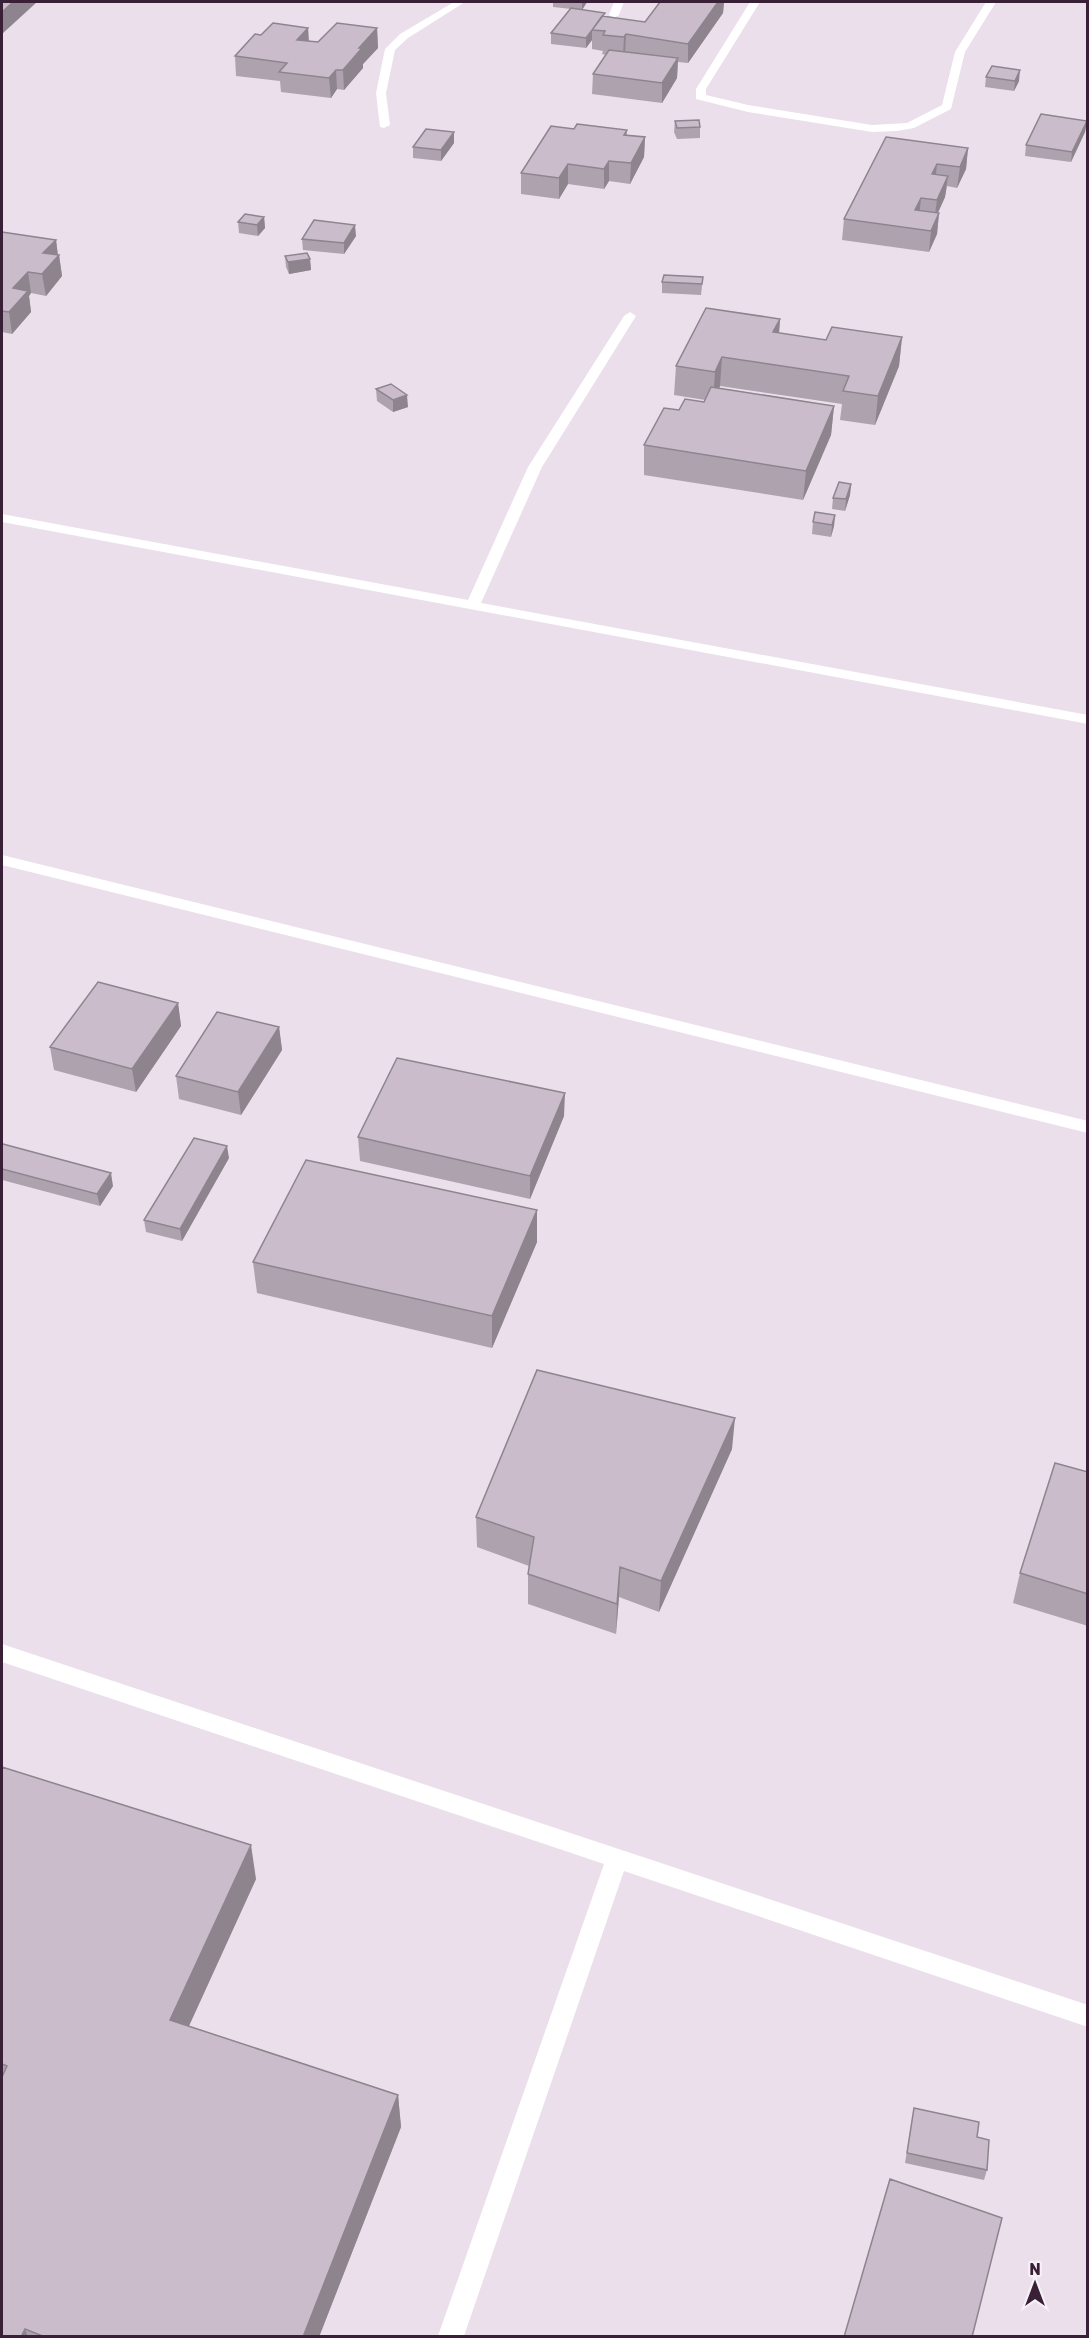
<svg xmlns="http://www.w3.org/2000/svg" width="1089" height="2338" viewBox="0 0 1089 2338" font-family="Rubik,sans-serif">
<rect width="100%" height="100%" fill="#eadfea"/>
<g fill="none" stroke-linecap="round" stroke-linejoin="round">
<path fill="#fff" fill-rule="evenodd" d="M454 2H465L408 38 395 50 386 93 390 125 384 128 380 127 376 93 385 49 400 34Z
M614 2H624L619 15 614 18 609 15Z
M750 2H760L706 89V95L748 105 872 125 907 123 942 105 955 52 986 2H996L965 52 951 109 914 128 897 131 872 132 748 112 696 99V89Z
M630 312 636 316 542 467 481 603 1088 715V724L2 522V514L468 600 528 467 624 316Z
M2 855 1088 1121V1133L2 865Z
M2 1644 1088 2005V2027L624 1871 464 2336H438L604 1864 2 1662Z"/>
</g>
<path fill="#aea2af" d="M553 2H587L582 10 605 17 645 22 660 2H724L723 13 688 63 678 62 677 78 662 103 592 94 593 74 606 55 602 54 603 51 592 49V40L586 48 551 44V33L571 9 553 7Z
M308 28 309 41 318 42 377 28 378 48 363 64V68L344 90 337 89 331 98 281 92 280 81 236 76 235 56 261 35Z
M986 77 1019 81 1014 91 985 87Z
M675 121 700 127V138L677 139 674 132Z
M1087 121 1085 132 1071 162 1025 156 1026 145Z
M574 129 627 130V135L645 137 644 157 630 184 609 181 604 189 568 184 559 199 521 194V173Z
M886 137 968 148 966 169 957 188 947 186 945 197 938 213H939L937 234 929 252 842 240 844 219Z
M454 143 441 161 413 158V147Z
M264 217 265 228 258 236 239 233 238 222Z
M2 232 56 240 58 255H59L62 276 46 296 31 293 29 296 31 312 12 334 2 332Z
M356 236 344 254 303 250 302 239Z
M285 256 310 259 311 270 289 274 286 267Z
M703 277 701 295 662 293V282Z
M780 319 779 333 826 340 902 337 899 366 875 425 840 420 842 404 720 386 719 388 834 406 831 435 803 500 644 475V445L679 410 704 402 705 400 674 395 676 366Z
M376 389 408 407 393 412 377 401Z
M851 484 850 495 845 511 832 509 833 498Z
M835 515 834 526 831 537 812 534 813 522Z
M178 1003 181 1026 136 1092 54 1070 50 1047Z
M279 1027 282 1050 241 1115 179 1099 176 1076Z
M564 1116 530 1199 360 1161 358 1137Z
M2 1145 113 1186 100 1206 2 1180Z
M229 1158 182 1241 146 1232 144 1220Z
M537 1210V1242L492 1348 257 1293 253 1262Z
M732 1449 659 1612 619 1597 616 1634 528 1604V1574L529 1566 477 1547 476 1517Z
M1088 1472V1626L1013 1603 1020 1573Z
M2 1767 256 1879 189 2026 398 2095 401 2127 319 2337H2Z
M914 2108 977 2137 987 2170 984 2180 905 2163Z"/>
<path fill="#8d848e" d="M13 2H37L2 34V12Z
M582 2H587L582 10Z
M718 2H724L723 13 688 63V44Z
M308 28 309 48 297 40Z
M377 28 378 48 363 64V68L344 90 343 70 359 48Z
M592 30V40L586 48V38Z
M626 34 625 54 623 57 624 37Z
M678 58 677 78 662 103V83Z
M336 70 337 89 331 98 329 78Z
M1020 70 1019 81 1014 91 1015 81Z
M1087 121 1085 132 1071 162 1072 152Z
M454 132V143L441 161V150Z
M645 137 644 157 630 184 631 163Z
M968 148 966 169 957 188 960 167Z
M609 161V181L604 189V169Z
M568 164V184L559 199V178Z
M937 164 935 184 932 174Z
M948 176 945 197 934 221 937 200Z
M921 198 919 219 913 230 915 210Z
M939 213 937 234 929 252 931 231Z
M264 217 265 228 258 236 257 225Z
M355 225 356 236 344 254V243Z
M56 240 58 257 59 255 62 276 46 296 42 274 43 253Z
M310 259 311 270 289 274 288 262Z
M28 272 31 293 29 296 31 312 12 334 9 312 13 288Z
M780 319 778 348 773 332Z
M902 337 899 366 875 425 878 396Z
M722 357 720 386 713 401 715 372Z
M407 395 408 407 393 412V400Z
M834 406 831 435 803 500 806 471Z
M851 484 850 495 845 511 846 499Z
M835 515 834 526 831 537 832 525Z
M178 1003 181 1026 136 1092 132 1069Z
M279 1027 282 1050 241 1115 238 1092Z
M565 1093 564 1116 530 1199V1176Z
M227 1146 229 1158 182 1241 180 1229Z
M111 1173 113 1186 100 1206 97 1194Z
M537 1210V1242L492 1348V1316Z
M735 1418 732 1449 659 1612 661 1581Z
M620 1567 619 1597 616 1634 617 1604Z
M251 1845 256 1879 177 2052 170 2020Z
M398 2095 401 2127 319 2337H303Z
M25 2329 28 2337H21Z"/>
<path fill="#cabccb" stroke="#8d848e" stroke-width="1.5" d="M2 2H13L2 12Z
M660 2H718L688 44 626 34 624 37 603 35 605 31 592 30 602 16 645 22Z
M571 8 605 13 586 38 551 33Z
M273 23 308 28 297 40 318 42 337 23 377 28 359 48H362L343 70H336L329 78 279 72 287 63 235 56 255 34 261 35Z
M609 50 678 58 662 83 593 74Z
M992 66 1020 70 1015 81 986 77Z
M1041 114 1087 121 1072 152 1026 145Z
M699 120 700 127 677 128 675 121Z
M577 124 627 130 624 135 645 137 631 163 609 161 604 169 568 164 559 178 521 173 551 126 574 129Z
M426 129 454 132 441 150 413 147Z
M886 137 968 148 960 167 937 164 932 174 948 176 937 200 921 198 915 210 939 213 931 231 844 219Z
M245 214 264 217 257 225 238 222Z
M314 220 355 225 344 243 302 239Z
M2 232 56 240 43 253 59 255 42 274 28 272 13 288 28 291 9 312 2 311Z
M307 253 310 259 288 262 285 256Z
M664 275 703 277 702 284 662 282Z
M706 308 780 319 773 332 826 340 832 327 902 337 878 396 843 391 849 376 722 357 715 372 676 366Z
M391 384 407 395 393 400 376 389Z
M711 387 834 406 806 471 644 445 664 408 679 410 685 399 704 402Z
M839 482 851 484 846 499 833 498Z
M815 512 835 515 832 525 813 522Z
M98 982 178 1003 132 1069 50 1047Z
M217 1012 279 1027 238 1092 176 1076Z
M397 1058 565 1093 530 1176 358 1137Z
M194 1138 227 1146 180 1229 144 1220Z
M3 1144 111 1173 97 1194 2 1169V1145Z
M306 1160 537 1210 492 1316 253 1262Z
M537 1370 735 1418 661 1581 620 1567 617 1604 528 1574 534 1537 476 1517Z
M1055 1463 1088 1472V1594L1020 1573Z
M2 1767 251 1845 170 2020 398 2095 303 2337H45L25 2329 21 2337H2V2077L7 2066 2 2064Z
M914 2108 979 2122 977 2137 989 2140 987 2170 907 2153Z
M890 2179 1002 2218 972 2337H844Z"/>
<rect width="1089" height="2338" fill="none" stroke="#3a2037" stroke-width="6"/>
<g transform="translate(1035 2284)" stroke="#f6f0f7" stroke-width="4.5" paint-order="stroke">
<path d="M0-4.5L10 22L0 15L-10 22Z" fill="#3a2037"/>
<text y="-9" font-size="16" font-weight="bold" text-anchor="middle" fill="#3a2037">N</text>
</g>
</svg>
